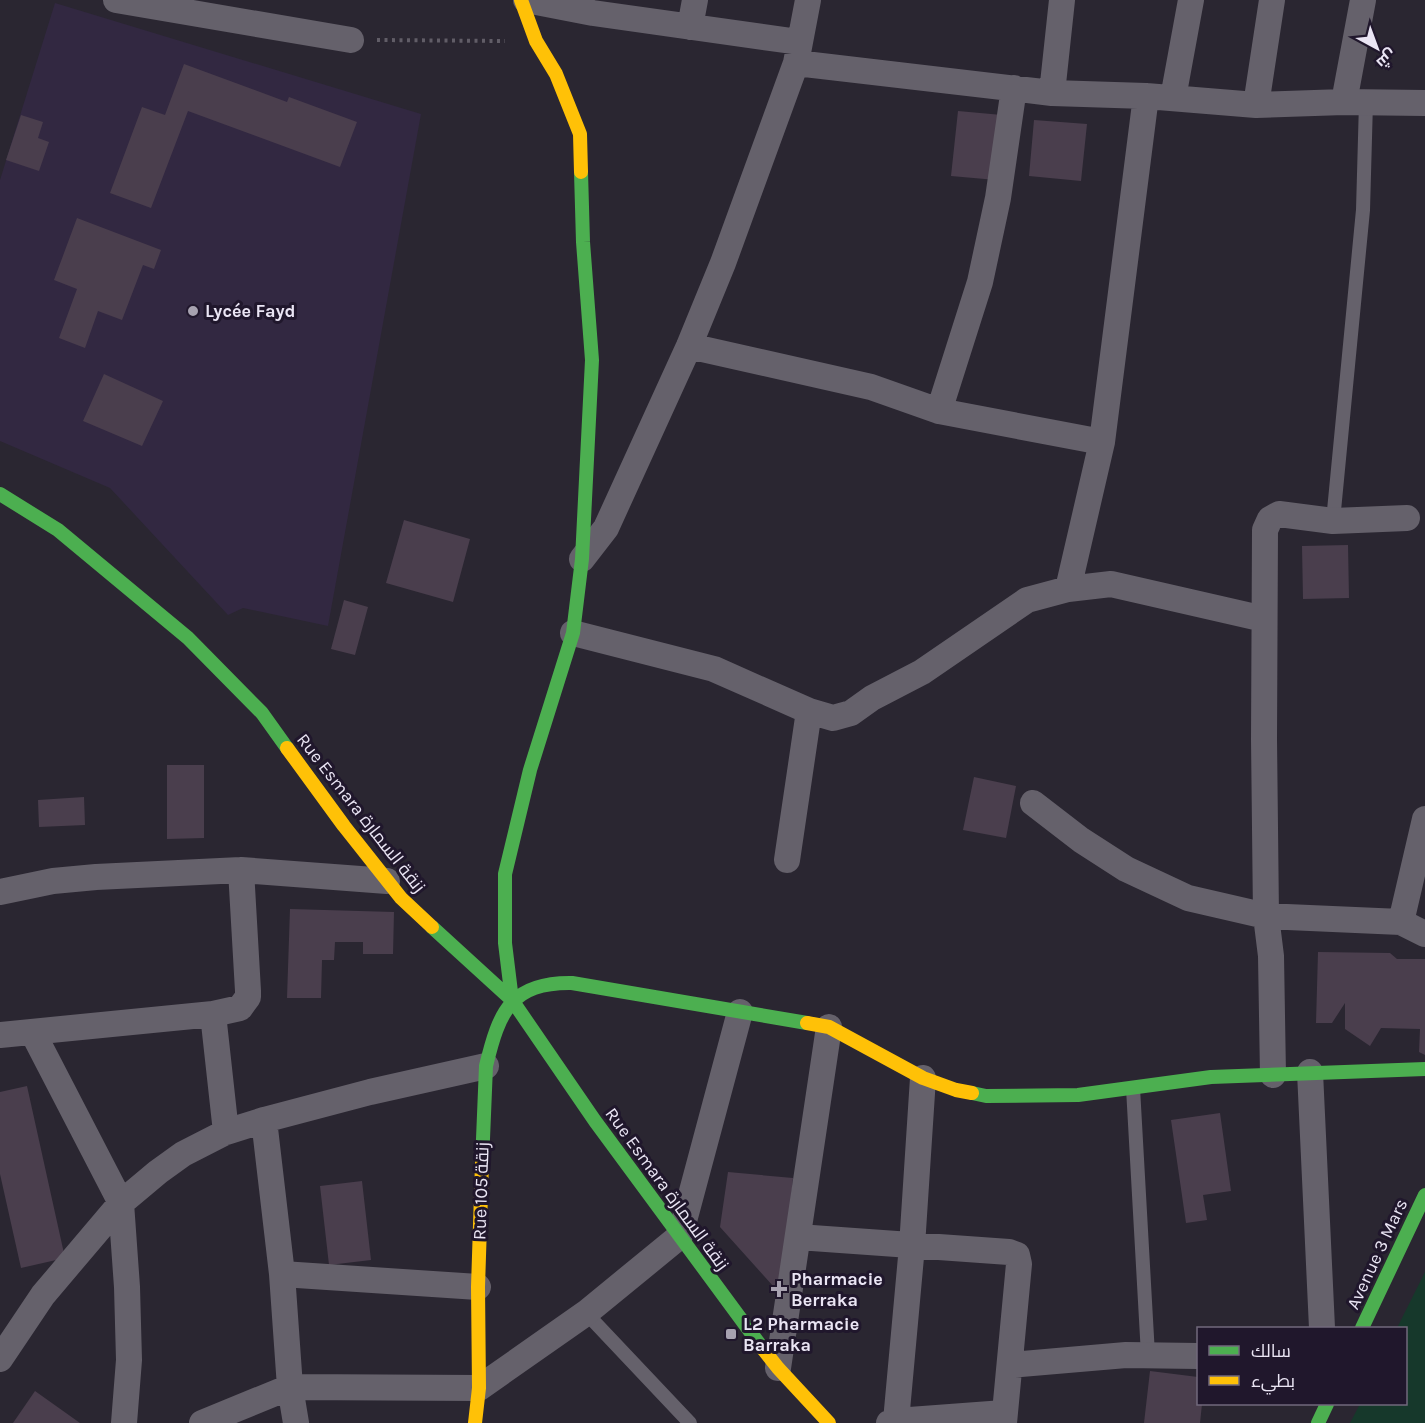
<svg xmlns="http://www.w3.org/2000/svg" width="1425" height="1423" viewBox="0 0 1425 1423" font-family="Karla,Cairo,sans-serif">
<rect width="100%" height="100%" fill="#2a2631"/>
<path fill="#322841" d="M55 3 421 114 328 626 243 608 228 615 110 488 0 441V180Z"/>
<path fill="#16382b" d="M1425 1272V1423H1350L1360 1404H1406V1328H1397Z"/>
<path fill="#4a3e4d" d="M184 64 287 102 289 97 357 122 340 167 188 111 151 208 110 193 142 107 165 115Z
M958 111 1002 115 996 180 951 176Z
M21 115 43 122 38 138 49 142 39 171 6 160Z
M1034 120 1087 124 1081 181 1029 176Z
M77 218 161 250 154 269 143 265 122 320 98 311 85 348 59 338 77 289 54 280Z
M104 374 163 401 142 446 83 421Z
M404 520 470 539 453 602 386 583Z
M1348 545 1349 598 1303 599 1302 546Z
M344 600 368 607 355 655 331 649Z
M167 765H204V838L167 839Z
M974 777 1016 786 1006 838 963 830Z
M84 797 85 825 39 827 38 800Z
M290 909 394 912 393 954H363V942H335L334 960H322L321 998H287Z
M1318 952 1390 953 1397 959H1425V1055L1419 1052 1420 1029 1381 1028 1370 1046 1345 1029V1003L1332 1023H1316Z
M27 1086 65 1258 21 1268 0 1174V1092Z
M1220 1113 1231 1191 1203 1195 1207 1220 1186 1223 1171 1120Z
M728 1172 793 1178 782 1296 720 1227Z
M362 1181 371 1260 329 1265 320 1186Z
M1150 1371 1198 1377V1404H1202L1200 1423H1144Z
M35 1391 80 1423H13Z"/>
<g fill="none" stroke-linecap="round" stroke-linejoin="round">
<path stroke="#615d67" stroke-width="4" stroke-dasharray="3 4.5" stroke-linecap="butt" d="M377 40 505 41"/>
<path stroke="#65616b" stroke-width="14" d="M1333 521 1363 210 1366 102
M1133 1088 1148 1355
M586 1313 690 1423"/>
<path stroke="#65616b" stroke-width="26" d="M116 0 351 40
M526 0 593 13 799 42
M690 27 695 0
M796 63 1052 93 1146 96 1256 105 1344 102 1425 103
M1052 93 1062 0
M1173 98 1191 0
M1344 102 1363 0
M1256 105 1272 0
M689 346 871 387 939 411 1102 442
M939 411 980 282 998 198 1014 88
M582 559 606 528 689 346 723 263 796 63 808 0
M1068 589 1102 442 1146 96
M573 633 714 669 809 711 833 718 851 713 872 698 922 672 1027 600 1068 589 1111 584 1264 619
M1033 803 1081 840 1126 869 1188 898 1266 916 1401 922 1425 934
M787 860 809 711
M0 892 53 881 96 877 241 870 387 881
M1401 922 1425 819
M213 1014 226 1132
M33 1033 121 1203 127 1287 129 1360 124 1423
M0 1035 213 1014 240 1008 248 997V991L241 870
M1310 1072 1322 1328
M1273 1075 1271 956 1266 916 1264 739 1265 530 1270 519 1279 514 1333 521 1407 518
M264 1120 282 1274 290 1387 296 1423
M798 1237 1009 1252 1017 1255 1019 1264 1004 1423
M282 1274 478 1287
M0 1359 43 1295 121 1203 158 1172 183 1154 226 1132 264 1120 370 1092 486 1066
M1010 1365 1126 1355 1198 1356
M778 1368 829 1027
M896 1421 912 1246 923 1078
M202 1423 290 1387 479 1388 586 1313 680 1236 740 1012
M889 1423 896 1421 1004 1413"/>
<path stroke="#4caf50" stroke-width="14" d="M0 494 58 530 188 638 262 713 287 748
M432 927 512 1000 595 1121 763 1349
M512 1000 505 943V874L530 770 573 633 582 559 592 360 583 242 581 172
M972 1093 986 1096 1078 1095 1211 1077 1425 1069
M482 1163 486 1066C499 1012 511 982 572 983L807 1023
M1362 1328 1425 1195
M1318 1423 1327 1404"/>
<path stroke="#ffc107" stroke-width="14" d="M521 0 536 41 556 74 580 134 581 172
M287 748 344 826 401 898 432 927
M807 1023 829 1027 923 1078 956 1090 972 1093
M763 1349 778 1368 829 1423
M475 1423 479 1388 478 1287 482 1163"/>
</g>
<g fill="#a7a2b0" stroke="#20172c" stroke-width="2">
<circle cx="193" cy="311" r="6"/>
<path d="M776 1280h6v6h6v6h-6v6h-6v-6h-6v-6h6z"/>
<rect x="725" y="1328" width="12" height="12" rx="3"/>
</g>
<g text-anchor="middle" stroke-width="6" stroke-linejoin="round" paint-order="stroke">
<g font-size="18" font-weight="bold" fill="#eae5f4" stroke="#20172c" text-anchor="start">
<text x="205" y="317">Lycée Fayd</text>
<text x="791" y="1285">Pharmacie<tspan x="791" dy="21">Berraka</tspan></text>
<text x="743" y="1330">L2 Pharmacie<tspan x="743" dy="21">Barraka</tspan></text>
</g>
<g font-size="18" fill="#eae5f4" stroke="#20172c">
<text transform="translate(361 813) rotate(52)" y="6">Rue Esmara زنقة السمارة</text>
<text transform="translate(667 1189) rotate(54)" y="6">Rue Esmara زنقة السمارة</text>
<text transform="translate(481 1191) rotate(-88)" y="6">Rue 105 زنقة</text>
<text transform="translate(1377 1254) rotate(-65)" y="6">Avenue 3 Mars</text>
</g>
</g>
<rect x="1197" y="1327" width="210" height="78" fill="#20172c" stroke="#71697c" stroke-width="1.5"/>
<rect x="1209" y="1346" width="30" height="9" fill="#4caf50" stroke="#71697c" stroke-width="1.5"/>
<text x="1251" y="1357" font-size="18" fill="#eae5f4">سالك</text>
<rect x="1209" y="1376" width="30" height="9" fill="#ffc107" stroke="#71697c" stroke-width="1.5"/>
<text x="1251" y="1387" font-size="18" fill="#eae5f4">بطيء</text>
<g transform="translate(1377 48) rotate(139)" stroke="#20172c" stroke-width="4.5" paint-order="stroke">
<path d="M0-4.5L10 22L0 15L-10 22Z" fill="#eae5f4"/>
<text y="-9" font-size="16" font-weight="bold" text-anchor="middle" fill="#eae5f4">ش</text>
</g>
</svg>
